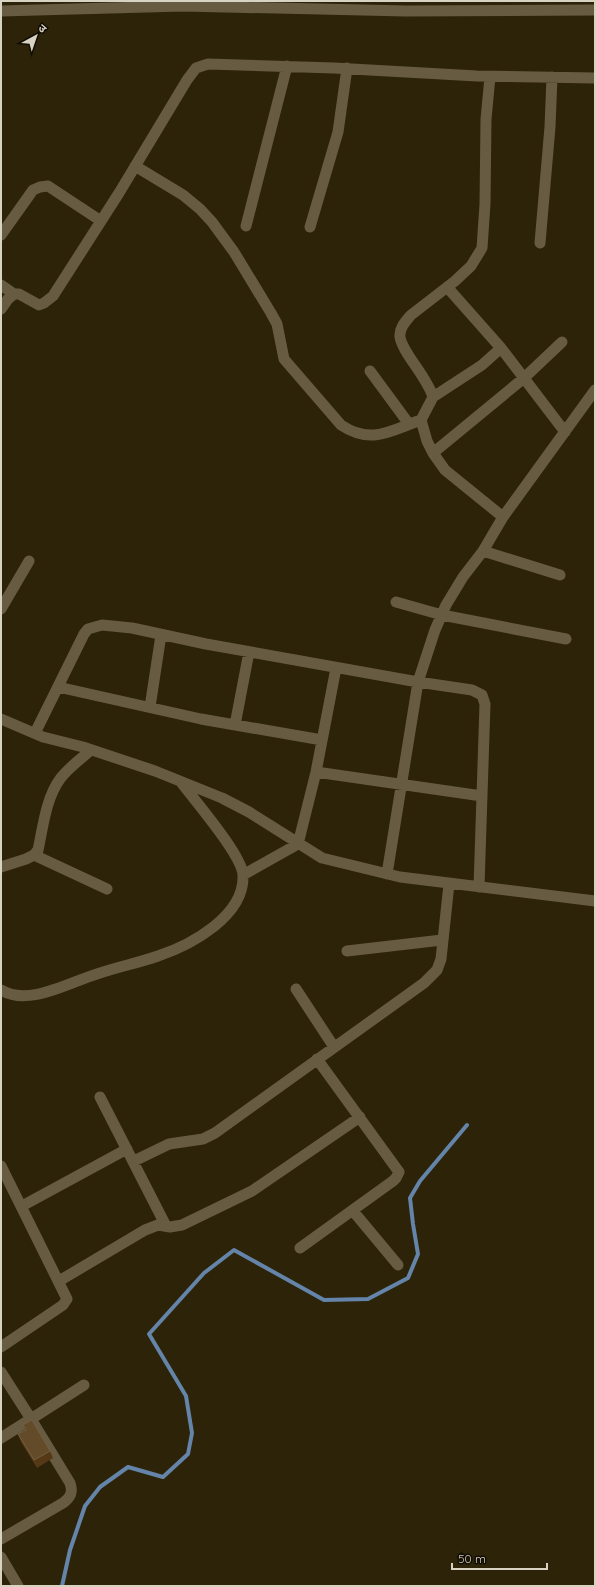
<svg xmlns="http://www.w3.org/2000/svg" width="596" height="1587" viewBox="0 0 596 1587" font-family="Quicksand,'Noto Sans Devanagari',sans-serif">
<rect width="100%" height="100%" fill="#2d2309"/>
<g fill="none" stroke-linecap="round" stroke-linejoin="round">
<path stroke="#6485a9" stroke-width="4" d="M62 1586 70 1550 85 1506 100 1487 128 1467 163 1477 188 1454 192 1433 186 1396 149 1334 204 1273 234 1250 324 1300 368 1299 408 1278 418 1254 413 1224 410 1198 420 1181 467 1125"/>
<path stroke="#675c41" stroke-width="11" d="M1 11 183 6 406 11 595 10
M490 77 486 119 485 204 482 248 471 266 455 281 411 315C406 321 399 328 400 337 402 352 427 377 433 397L421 420 427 441 433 453 445 470 503 517
M135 166 183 195 200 209 212 222 234 252 271 313 277 324 284 359 341 425C371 445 390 431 421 420
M246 226 287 66
M310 227 338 132 347 68
M1 235 33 190 40 187 48 186 101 221
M540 243 550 127 552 77
M1 285 14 294
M447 287 501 348 565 432
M1 309 8 299 14 294H19L39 305 44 303 53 296 119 193 187 80 196 68 208 64 334 68 477 76 595 78
M370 371 409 424
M433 397 482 365 501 348
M433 453 524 378 562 342
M483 551 560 575
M396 602 442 615 566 639
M1 609 29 561
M58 687 201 719 322 740
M150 707 161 635
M1 719 43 737 83 747 155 771 222 798 249 812 322 858 400 877 595 901
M235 725 249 652
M35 733 84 634 88 629 102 625 132 628 206 644 418 682 472 690 482 695 485 704 479 887
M316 772 482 796
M34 855 107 889
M1 867 26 859 34 855 38 850C43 827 46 798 60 779 68 768 81 759 91 750
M387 874 418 682 435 630 446 605 463 577 483 551 503 517 595 390
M243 875 298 844 316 772 336 668
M347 951 442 940
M296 989 334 1047
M1 990C28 1007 70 982 97 974 117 967 138 963 158 956 191 945 245 916 243 875 242 855 195 801 181 782
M100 1097 166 1226
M134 1161 169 1144 203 1139 215 1133 424 983 437 970 441 959 449 884
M1 1166 67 1299 63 1305 1 1347
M22 1206 127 1149
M353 1211 398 1265
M300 1248 393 1181 396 1178 399 1172 317 1059
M59 1281 145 1230 158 1225 170 1227 182 1225 252 1191 360 1117
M1 1372 31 1419 1 1438
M1 1539 63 1503C71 1497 73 1492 70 1483L31 1419 84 1385
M1 1557 18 1586"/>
</g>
<path fill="#553917" d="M23 1425 50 1451 53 1458 37 1468 21 1442 18 1434 25 1430Z"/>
<path fill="#634a29" stroke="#755f42" d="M32 1420 50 1451 34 1460 18 1434 26 1430 23 1425Z"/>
<rect width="596" height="1587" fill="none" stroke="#d8d2c3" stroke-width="4"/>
<g transform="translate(36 36) rotate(40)" stroke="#110d04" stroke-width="3" paint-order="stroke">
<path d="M0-3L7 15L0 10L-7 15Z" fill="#d8d2c3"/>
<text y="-6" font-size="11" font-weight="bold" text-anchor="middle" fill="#d8d2c3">उ</text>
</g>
<path d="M452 1563v6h95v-6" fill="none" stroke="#d8d2c3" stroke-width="2"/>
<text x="458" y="1563" font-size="12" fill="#d8d2c3" stroke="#110d04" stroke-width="3" paint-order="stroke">50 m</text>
</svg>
